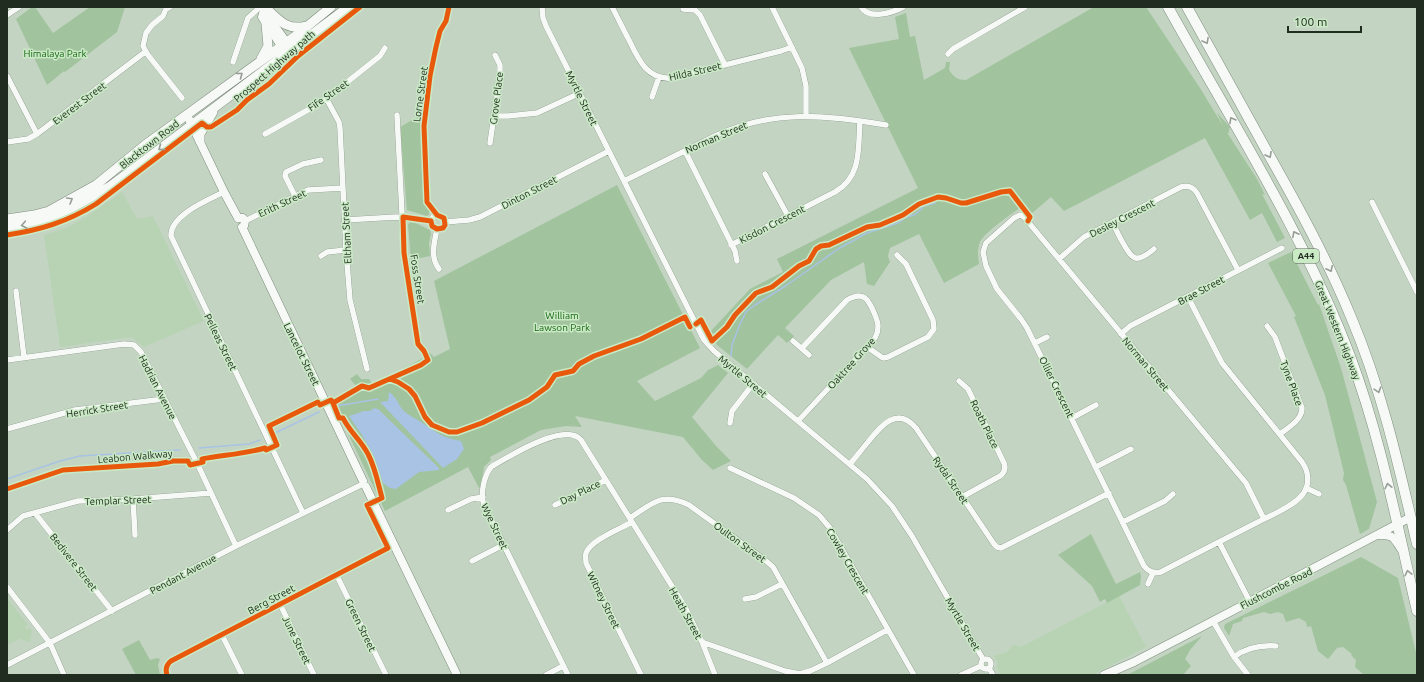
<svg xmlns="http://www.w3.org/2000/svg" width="1424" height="682" viewBox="0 0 1424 682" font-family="Ubuntu,sans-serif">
<rect width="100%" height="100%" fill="#c3d5c2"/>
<path fill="#b7d3b4" d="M122 192 137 219 153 216 204 321 144 347 131 337 60 347 44 235 66 228 85 218Z
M1119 596 1146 647 1092 675H1001L997 667 998 663 994 656 1007 652 1013 645H1015L1021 647Z
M7 598 28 625 25 627 27 630 30 628 32 631 30 642 20 639 7 645Z"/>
<path fill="#a1c39e" d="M32 7H35L53 33 90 7H125L117 32 65 72 64 71 47 85 16 19Z
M1094 7H1146L1200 88 1223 126 1217 113 1230 127 1228 134 1257 179 1265 195 1262 194 1285 238 1277 242 1262 213 1250 220 1205 138 1064 211 1051 197 1031 214 1024 205C1012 214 987 230 980 242 977 249 978 257 979 264L944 283 919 234 890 248 888 256 890 262 874 286 867 284 864 262 831 280 785 328 794 336 787 343 778 335 747 369 717 345 709 333 750 289 783 272 777 259 918 188 849 48 899 39 895 17 906 13 910 37 915 36 924 80 945 68 946 62H950L949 70C954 77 957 80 966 80Z
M421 115 424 203 430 211 429 214 427 216 407 210 400 127Z
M617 185 700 348 637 381 655 401 701 378 708 370 718 365 728 373 692 417 716 446 731 461 713 470 702 460 683 437 575 416 582 427 566 426 541 430 490 457 491 460 484 467 481 487 479 488 468 467 385 511 333 402 357 387 350 379 357 374 361 379H369L373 385 425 357 424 354 427 350 434 357 450 349 434 281Z
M410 222 418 224 430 230 431 234 429 243 430 256 411 260 408 225Z
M1291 252 1318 305 1319 304 1341 368 1377 502 1369 529 1360 534 1346 485 1343 480 1344 473 1325 395 1294 317 1296 316 1268 263Z
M1091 534 1116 584 1140 572 1141 576 1140 585 1107 603 1105 599 1100 602 1092 586 1058 555Z
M1361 557 1398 578 1417 657V675H1363V674L1355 667 1356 660 1351 655 1352 654 1343 647 1337 648 1328 659 1318 651 1311 626 1307 627 1306 622 1299 618 1286 622 1283 614 1278 612 1270 614 1264 612 1243 618 1242 621 1233 624 1229 636 1224 628 1225 624Z
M1202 636 1190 650 1185 659 1191 666 1183 675H1162L1156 674V675H1127Z
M139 640 150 660 157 658 160 659 158 665 160 675H136L122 649Z"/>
<path fill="#a8c3e3" d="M389 392C397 397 399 407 405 412 410 416 416 419 421 422 438 433 440 437 461 441L464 449 457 459 443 468 380 402 388 401Z
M374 408 378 409 439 468V470L419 472 396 489 390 488 383 483 374 456 362 435 349 416 364 411H370Z"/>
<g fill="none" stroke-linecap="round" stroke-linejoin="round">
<path stroke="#a8c3e3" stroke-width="1.5" d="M731 356 732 345 740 324 746 312 755 305 787 285 838 249 867 233 898 223 905 218 916 214 924 206 935 203
M337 406 378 399
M273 434 319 412
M199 448 249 444 260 440
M7 479 60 461 80 456 180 450"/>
<defs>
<path id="street" d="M170 7 166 9 163 16 152 25 146 33 143 46 148 55 182 98
M542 7 543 18 546 26 704 340 714 351 867 479 892 506 912 536 983 659
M612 7C618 18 623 29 629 40 638 59 647 80 672 78L781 51 792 47
M772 7 802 68 806 86V116
M861 7C869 20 892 13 903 7
M683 9 695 10 700 15 725 65
M7 15 19 7
M948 54 953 49 1025 7
M233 62 248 18 260 7
M7 76 37 134
M652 97 659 77
M326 98 339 122 340 128 346 250 350 300 367 369
M397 115 404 253 418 344
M495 116H508L537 113 580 93
M265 134 322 102 380 56 385 48
M7 142 28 139 37 134 145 52
M490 143 500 76V65L495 55
M685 151 735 251 737 261
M765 174 788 216
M624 181 715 136C772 109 826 115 886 125
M224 192C208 200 170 215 171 236L303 513
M295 196 285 176 286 172 303 164 321 160
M1372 202 1417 292
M437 215 427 202 424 126 430 76 436 47 440 31 446 21
M431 222a7 7 0 1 1 14 0a7 7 0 1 1-14 0Z
M345 220 396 217 431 221
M245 221 308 190 343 188
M445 222 469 220 480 217 609 151
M1112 223C1116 229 1119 236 1123 243 1133 261 1137 263 1154 249
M437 229C434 244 430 257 439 269
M731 245 835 192C862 177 858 148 860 121
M321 256 327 252 346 250
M1059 259 1084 237 1181 187C1188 185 1193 187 1197 193L1238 270
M16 291 24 357
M1188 297 1222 363 1302 462C1309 472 1310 484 1303 494 1293 507 1271 515 1256 523 1225 539 1193 555 1161 572 1154 574 1149 572 1144 566L1027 328 1021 319 997 289 986 266 983 252 986 243 1014 218 1020 215 1024 217 1235 470 1246 483 1264 519
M1267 326 1275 337 1302 408C1302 420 1289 427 1280 434
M1121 334 1130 326 1282 248
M793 341 809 355
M1035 343 1047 337
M867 347 883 358 888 357 928 337 934 329 933 320 906 264 897 255
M7 360 124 344 134 345 141 352 197 463 236 546
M959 381 968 389 1004 463C1006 468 1005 472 1000 476L962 497
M1072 418 1096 405
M798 421 875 338C881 327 877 319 872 308 870 305 868 300 865 298 860 294 852 297 847 300L802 348
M730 423 732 411 753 384
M7 429 75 410 164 399
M850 464C856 457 862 449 868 442 880 427 897 405 916 428L994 544 997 547 1001 548 1109 493
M1096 467 1131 449
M730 468 794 498 819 515 830 528 914 675
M1306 488 1319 494
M133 499 135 535
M555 505 606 480
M448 510 471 499 483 497
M35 513 112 611
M630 518C653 503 661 492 689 505L765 560 773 567 827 663
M632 522C620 529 591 540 586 553 585 556 586 559 586 563L641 675
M1123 522 1165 501 1173 494
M7 530 23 516 78 501 133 499 211 493
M1219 542 1250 602
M472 561 503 545
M336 574 386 675
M1148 584 1153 573
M7 587 50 643 64 675
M745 599 756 597 782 584
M280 604 314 675
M1213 621 1234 657 1248 675
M222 635 242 675
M702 642 785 671 800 674 810 671 827 663 887 630
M1234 657C1246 648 1262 645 1276 646
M981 664a5 5 0 1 1 10 0a5 5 0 1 1-10 0Z
M7 665 236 546 361 485
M989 668 993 675
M167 675C165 669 166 665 171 661L393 545
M546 675 563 666
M568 675 484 505C480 494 484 476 491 467 508 457 565 421 581 440L685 607 702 642 715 675
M961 675 981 666"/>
<path id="secondary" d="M263 7 264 10 262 17 284 50
M264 11 269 14 274 25 290 47
M187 115 224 192 238 218
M238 218H243L245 221 244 226 242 227
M242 227 363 481
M366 487 456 673
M1378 535C1394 535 1393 537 1401 549
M1104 675 1134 662 1190 633 1411 517"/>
<path id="primary" d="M265 7C278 19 286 31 306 26
M261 59 268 46 266 24
M200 141V134L213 112
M7 219 34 215 49 211 96 185 145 145 294 37 331 7
M7 228C49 222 73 208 109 187L348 7"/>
<path id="highway" d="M1168 7C1231 121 1304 234 1350 356 1381 438 1397 525 1417 611
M1187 7C1214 56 1242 106 1269 155 1299 208 1328 261 1351 317 1382 390 1399 467 1417 544"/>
</defs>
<use href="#street" stroke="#808d7f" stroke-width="6"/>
<use href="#secondary" stroke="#808d7f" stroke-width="9"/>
<use href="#primary" stroke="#808d7f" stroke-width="10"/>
<use href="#highway" stroke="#808d7f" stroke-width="11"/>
<use href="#street" stroke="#f6f9f6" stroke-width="5.5"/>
<use href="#secondary" stroke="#f6f9f6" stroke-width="8"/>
<use href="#primary" stroke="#f6f9f6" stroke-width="9"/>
<use href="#highway" stroke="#f6f9f6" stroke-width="10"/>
<defs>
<path id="cycleway" d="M7 235C40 230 67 222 96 204L202 123 207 127H211L237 110 247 100 269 84 298 56 360 7
M696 324 701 320 712 341 727 327 735 315 756 293 772 287 799 266 809 261 816 249 821 246 829 245 867 227 880 225 894 219 903 215 919 204 938 197 946 198 961 203H966L1001 192 1010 191 1030 217 1028 221
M390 379 398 382 409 389 415 396 425 417 432 425 449 432H457L482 423 529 400 547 387 555 375 573 371 579 364 594 356 641 339 685 317 690 327
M320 405 331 400 333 403 362 386 369 388 421 365 428 360 424 351 418 344 404 253 403 217 431 221 432 226 437 229 443 228 445 225 444 218 437 215 427 202 424 126 430 76 436 47 440 31 446 21 449 7
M7 489 63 470 158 464 173 461H188L190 465 203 462 202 459C223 455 244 454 265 448L266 450 277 445 269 426 318 402
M167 675C165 669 166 665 171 661L388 548 367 505 382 498C378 483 375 467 368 454 361 440 349 431 343 418H339L333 403"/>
</defs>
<use href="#cycleway" stroke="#caeac6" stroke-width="8"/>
<use href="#cycleway" stroke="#e8590c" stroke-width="5"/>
</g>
<defs><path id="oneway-chevron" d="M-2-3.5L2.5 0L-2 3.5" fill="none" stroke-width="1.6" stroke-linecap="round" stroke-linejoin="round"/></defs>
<g stroke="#969d95">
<use href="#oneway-chevron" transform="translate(1206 41) rotate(61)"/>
<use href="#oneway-chevron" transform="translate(240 75) rotate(-36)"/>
<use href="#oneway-chevron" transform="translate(1232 120) rotate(-120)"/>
<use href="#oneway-chevron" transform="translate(161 148) rotate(143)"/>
<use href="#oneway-chevron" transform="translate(1269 155) rotate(61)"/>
<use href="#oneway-chevron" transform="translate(70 200) rotate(-30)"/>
<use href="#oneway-chevron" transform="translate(24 225) rotate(169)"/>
<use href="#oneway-chevron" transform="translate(1295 234) rotate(-117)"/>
<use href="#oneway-chevron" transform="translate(1330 269) rotate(64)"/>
<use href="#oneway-chevron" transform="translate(1378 390) rotate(73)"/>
<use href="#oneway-chevron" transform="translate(1388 486) rotate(-103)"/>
<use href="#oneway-chevron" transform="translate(1408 573) rotate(-103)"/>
</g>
<g text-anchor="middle" stroke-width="3" stroke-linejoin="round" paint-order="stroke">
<rect fill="#caeac6" stroke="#536551" stroke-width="1" x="1293" y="249" width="26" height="14" rx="3"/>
<g font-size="9" font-weight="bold" fill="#202c1f">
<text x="1306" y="259">A44</text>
</g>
<g font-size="10" fill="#186614" stroke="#caeac6">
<text x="55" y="57">Himalaya Park</text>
<text x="562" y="319">William<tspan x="562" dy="12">Lawson Park</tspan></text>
</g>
<g font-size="10" fill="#202c1f" stroke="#caeac6">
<text transform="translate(274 66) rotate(-41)" y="4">Prospect Highway path</text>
<text transform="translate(695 71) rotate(-13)" y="4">Hilda Street</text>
<text transform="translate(420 94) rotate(-82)" y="4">Lorne Street</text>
<text transform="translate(328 95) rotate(-35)" y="4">Fife Street</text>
<text transform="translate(496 98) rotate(-83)" y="4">Grove Place</text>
<text transform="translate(582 98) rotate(64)" y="4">Myrtle Street</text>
<text transform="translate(79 103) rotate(-37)" y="4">Everest Street</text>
<text transform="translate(716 137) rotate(-23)" y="4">Norman Street</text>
<text transform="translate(149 144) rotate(-38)" y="4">Blacktown Road</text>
<text transform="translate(529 192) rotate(-27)" y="4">Dinton Street</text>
<text transform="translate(282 203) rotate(-25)" y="4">Erith Street</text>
<text transform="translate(1122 218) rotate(-27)" y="4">Desley Crescent</text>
<text transform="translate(772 224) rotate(-27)" y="4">Kisdon Crescent</text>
<text transform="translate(346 233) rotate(-93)" y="4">Eltham Street</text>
<text transform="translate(418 279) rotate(81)" y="4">Foss Street</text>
<text transform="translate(1201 290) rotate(-28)" y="4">Brae Street</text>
<text transform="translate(1338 330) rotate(68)" y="4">Great Western Highway</text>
<text transform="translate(221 342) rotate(64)" y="4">Pelleas Street</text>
<text transform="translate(302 354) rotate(64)" y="4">Lancelot Street</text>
<text transform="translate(851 363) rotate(-48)" y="4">Oaktree Grove</text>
<text transform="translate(1146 364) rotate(50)" y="4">Norman Street</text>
<text transform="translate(743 376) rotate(40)" y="4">Myrtle Street</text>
<text transform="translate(1292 383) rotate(70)" y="4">Tyne Place</text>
<text transform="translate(158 387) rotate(63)" y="4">Hadrian Avenue</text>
<text transform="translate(1057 387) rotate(64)" y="4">Ollier Crescent</text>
<text transform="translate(97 409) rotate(-9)" y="4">Herrick Street</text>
<text transform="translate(985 424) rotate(64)" y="4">Roath Place</text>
<text transform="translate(135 456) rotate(-5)" y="4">Leabon Walkway</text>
<text transform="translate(951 480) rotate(56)" y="4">Rydal Street</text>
<text transform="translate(580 492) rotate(-26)" y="4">Day Place</text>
<text transform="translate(118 500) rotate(-2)" y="4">Templar Street</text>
<text transform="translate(495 526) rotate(65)" y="4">Wye Street</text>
<text transform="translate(740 542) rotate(36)" y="4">Oulton Street</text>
<text transform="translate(848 561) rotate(60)" y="4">Cowley Crescent</text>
<text transform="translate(74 562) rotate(52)" y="4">Bedivere Street</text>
<text transform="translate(183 574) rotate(-28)" y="4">Pendant Avenue</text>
<text transform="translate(1276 588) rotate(-27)" y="4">Flushcombe Road</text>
<text transform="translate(271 599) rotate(-28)" y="4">Berg Street</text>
<text transform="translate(604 600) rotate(64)" y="4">Witney Street</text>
<text transform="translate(686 613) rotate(61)" y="4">Heath Street</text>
<text transform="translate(963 624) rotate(60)" y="4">Myrtle Street</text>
<text transform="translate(361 625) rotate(64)" y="4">Green Street</text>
<text transform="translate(297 640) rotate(64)" y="4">June Street</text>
</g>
</g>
<rect width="1424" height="682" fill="none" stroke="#202c1f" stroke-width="16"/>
<path d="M1288 26v6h73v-6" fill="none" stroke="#202c1f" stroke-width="2"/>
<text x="1294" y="26" font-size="12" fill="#202c1f" stroke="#caeac6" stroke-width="3" paint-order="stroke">100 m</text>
</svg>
